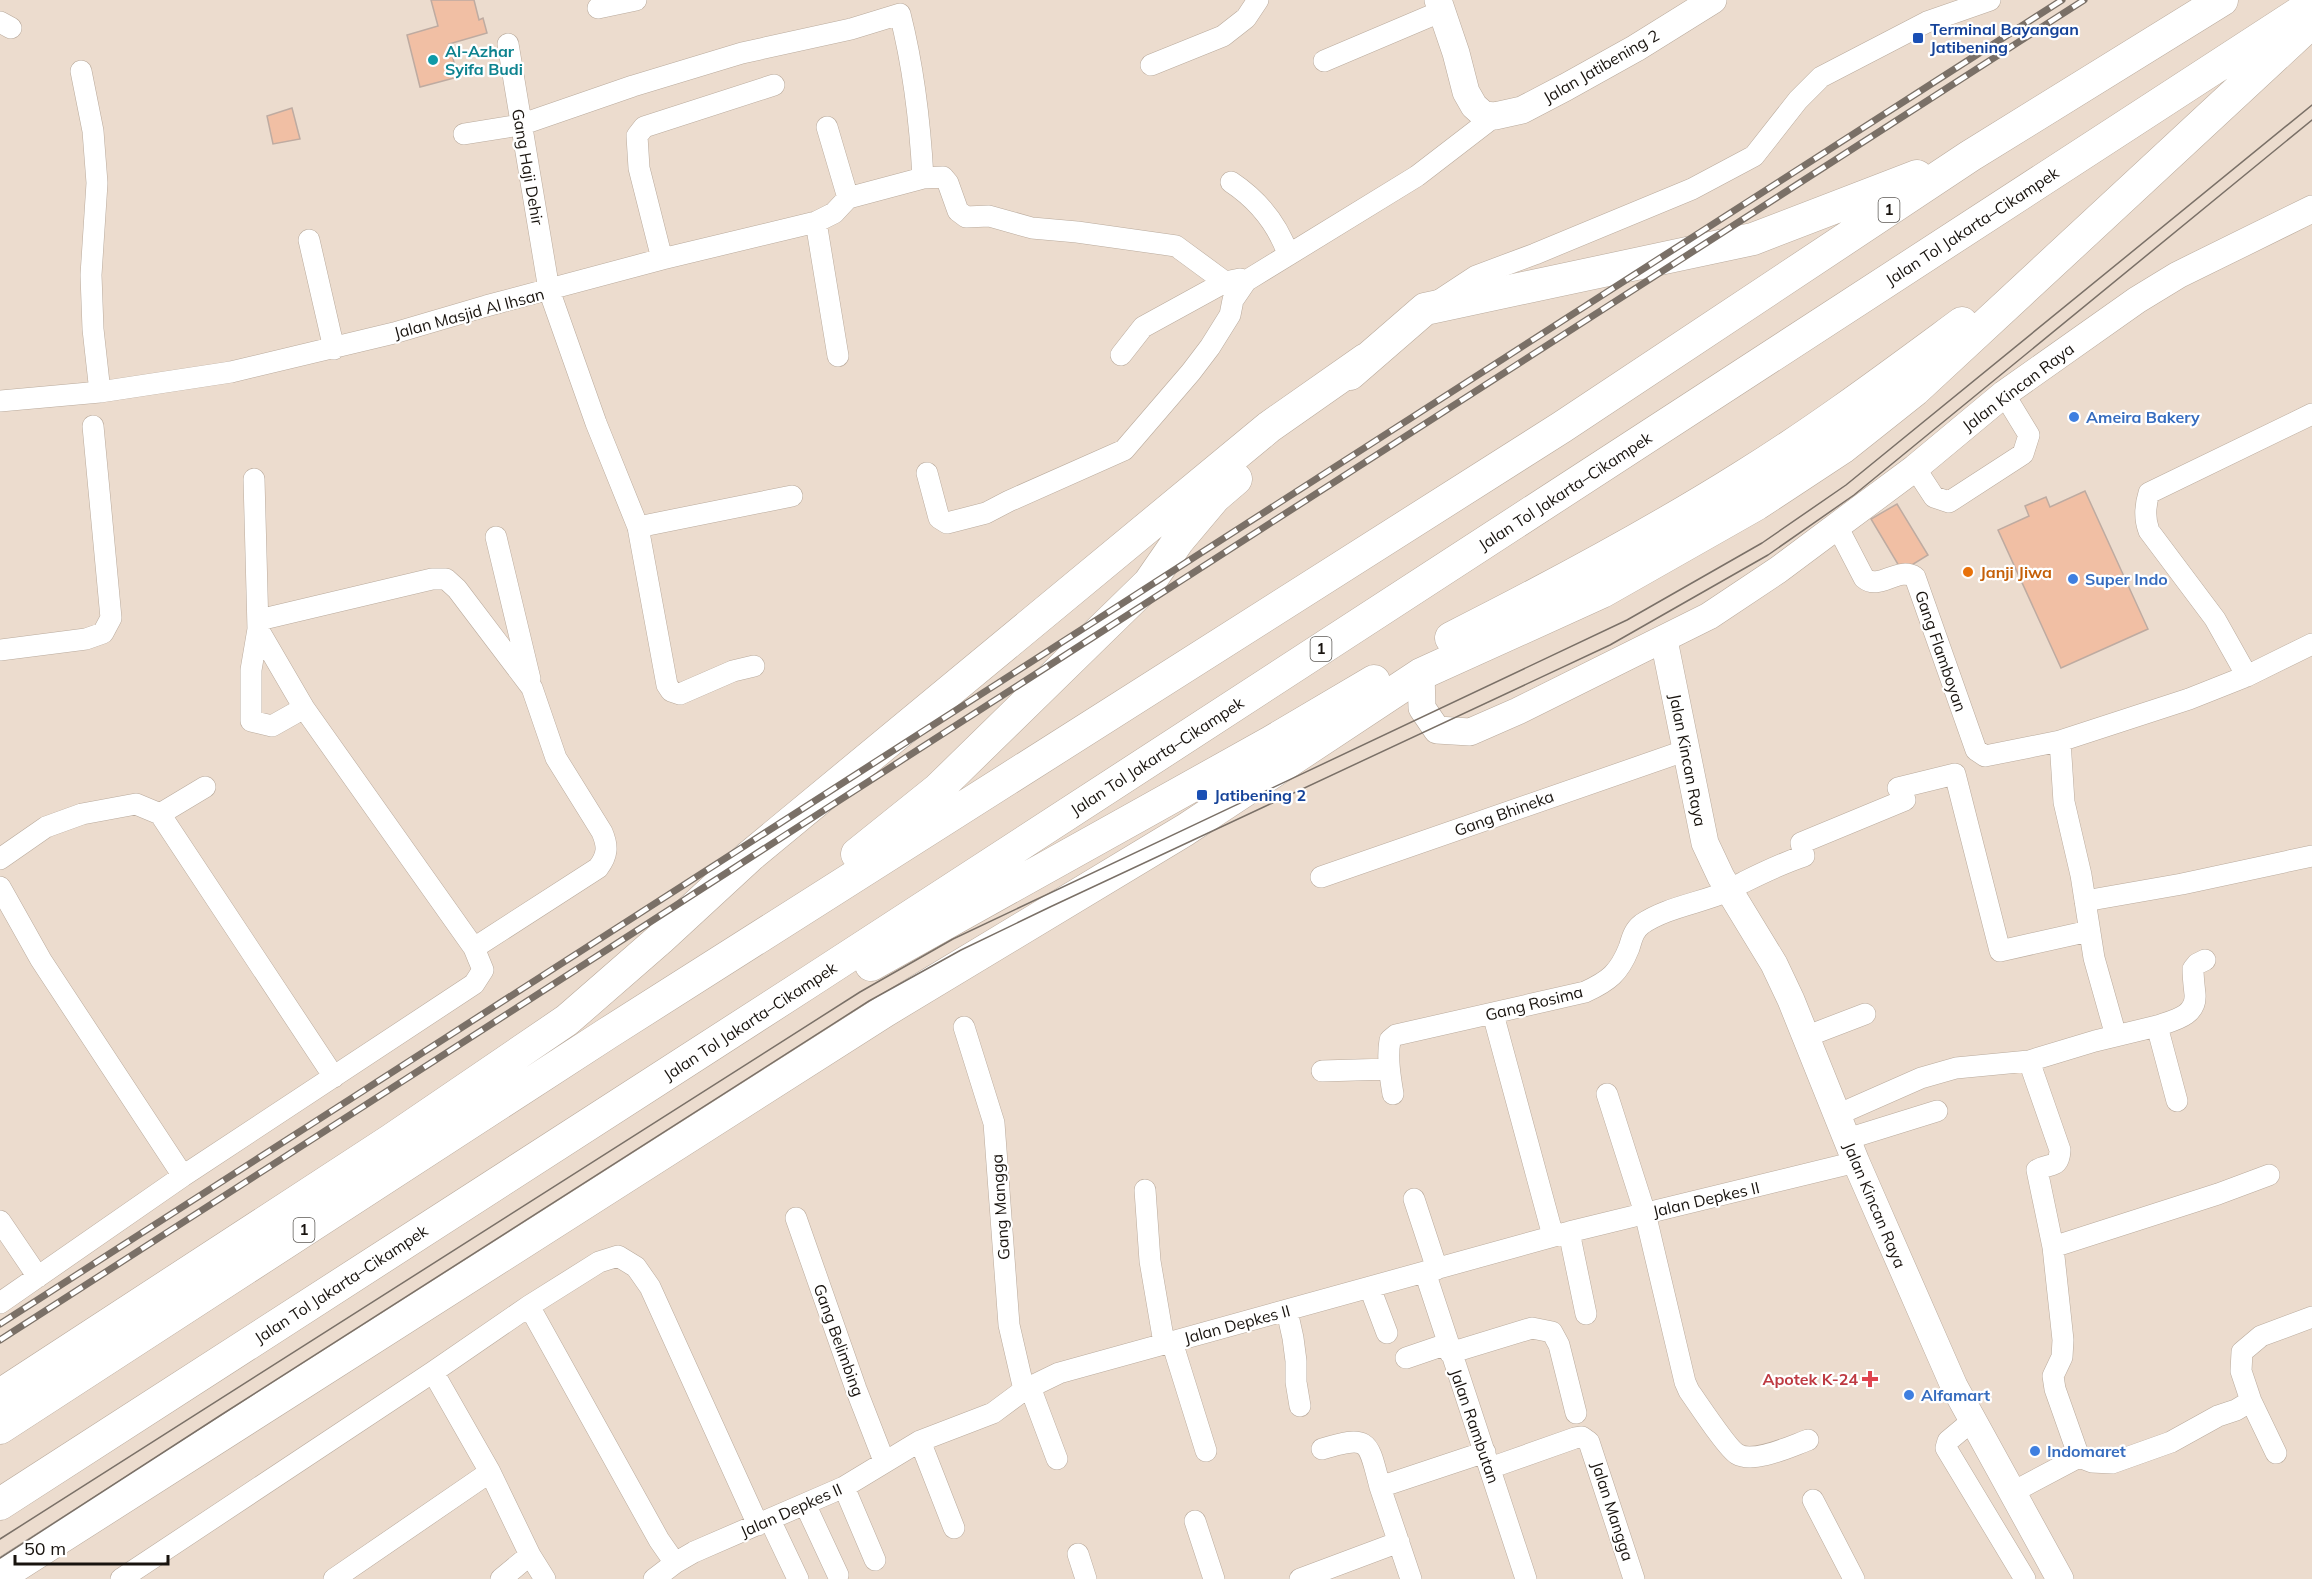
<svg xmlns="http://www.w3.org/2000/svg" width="2312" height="1579" viewBox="0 0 2312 1579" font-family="Mulish,sans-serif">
<rect width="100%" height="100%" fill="#ecdcce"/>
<path fill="#f1bfa4" stroke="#beaba1" stroke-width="1.5" d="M431 0H474L479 20 483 18 487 33 449 44 458 77 420 87 407 35 438 26Z
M292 108 300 139 273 144 267 116Z
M2085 491 2148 629 2061 668 1998 530 2029 516 2025 506 2046 497 2050 507Z
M1897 504 1928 555 1902 571 1871 519Z"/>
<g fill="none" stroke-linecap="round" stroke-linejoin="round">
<defs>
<path id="minor" d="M598 8 636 0
M0 22 11 28
M508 44 549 290 596 423 638 527 667 685 671 691 680 694 733 671 754 666
M1324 61 1442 11
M1151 65 1223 36 1246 18 1258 0
M81 71 93 131 97 183 91 275 93 329 100 392
M827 127 848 198
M464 134 520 125 633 86 742 53 851 29 900 14C914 69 920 121 923 178
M1231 182C1258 200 1277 223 1288 254
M816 222 838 356
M309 240 334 349
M662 259 639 168 637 136 644 127 774 85
M1438 301 1476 276 1535 254 1692 189 1754 156 1798 100 1821 77 1927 22 1990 0
M1121 355 1143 327 1225 282
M0 401 100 392 231 372 394 333 486 306 662 259 816 222 834 213 848 198 923 178 943 177 948 183 958 211 966 217 989 216 1032 228 1077 232 1176 246 1225 282 1240 279 1246 281
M1915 468 1934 497 1949 502 2023 454 2029 435 2004 394
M927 473 939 518 947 523 986 513 1009 501 1124 450 1191 372 1210 347 1230 315 1233 300 1246 281 1417 176 1495 116
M254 479 258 629 304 708 474 948
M1837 526 1864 578C1879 591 1898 566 1915 577L1976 750 1985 756 2060 741 2189 699 2247 676 2312 644
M638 527 792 496
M496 537 530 679
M258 629 251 670V721L272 726 304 708
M0 650 86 639 103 633 111 618 93 426
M2247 676 2215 619 2149 531C2144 518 2145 506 2149 493L2312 414
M2060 741 2064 802 2081 875 2094 958 2116 1036
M160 814 205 787
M0 859 46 827 82 814 136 804 160 814 334 1077
M1321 877 1687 750
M0 887 41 960 183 1176
M2085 901 2182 884 2312 856
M1493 1014 1553 1236
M2157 1026C2174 1020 2197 1016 2195 994 2194 985 2193 977 2193 969L2197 964 2205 960
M964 1027 994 1123 1009 1325 1024 1390
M1805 1037 1865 1014
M2029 1061 2095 1041 2157 1026 2177 1101
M1322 1071 1389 1069
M1393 1094C1390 1076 1387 1058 1390 1040L1396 1035 1585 992C1609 981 1619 973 1629 948 1632 939 1633 931 1642 924 1667 907 1701 903 1728 891 1734 889 1739 884 1744 882 1764 872 1783 863 1804 856L1801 843 1905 800 1898 788 1955 774 2000 951 2089 931
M1607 1094 1645 1213 1685 1382 1689 1391C1697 1402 1727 1448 1737 1454 1754 1464 1791 1446 1808 1440
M1837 1115 1921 1078 1956 1068 2029 1061 2060 1150C2059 1170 2050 1162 2037 1170L2053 1247 2063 1340 2062 1357 2053 1376 2055 1389 2079 1457
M1847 1139 1937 1111
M1145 1190 1150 1261 1164 1343
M1414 1199 1437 1269
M796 1218 856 1389 884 1461
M0 1221 38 1277
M1569 1232 1586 1314
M2053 1247 2218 1194 2269 1175
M1425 1272 1526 1579
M1370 1288 1387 1333
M0 1303 183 1176 474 984 483 970 474 948 598 868C608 855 608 846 602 832L556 758 532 688 457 589 446 579H432L259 620
M529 1306 659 1540 675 1563
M1287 1311 1293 1338 1296 1361V1382L1300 1406
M1172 1342 1206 1451
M1450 1353 1532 1328 1552 1332 1559 1345 1576 1413
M1406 1358 1447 1344
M433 1372 490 1472 530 1555 545 1579
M1030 1387 1057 1459
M2251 1401 2276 1453
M1972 1421 1948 1441 1946 1448 2025 1579
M920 1441 954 1528
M1322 1449C1370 1434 1368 1441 1380 1487
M1490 1468 1575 1438 1582 1437 1589 1442 1634 1579
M844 1487 875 1560
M2011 1493 2079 1457 2092 1462 2112 1463 2171 1442 2218 1416 2236 1410 2251 1401 2241 1371 2242 1352 2261 1336 2312 1317
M1813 1500 1854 1579
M805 1504 838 1575
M770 1520 798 1579
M1195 1521 1214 1579
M1078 1554 1086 1579
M121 1579 433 1372 529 1306 599 1262 618 1256 636 1267 650 1287 758 1525
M334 1579 490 1472
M501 1579 530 1555
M654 1579 675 1563 694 1552 844 1487 920 1441 993 1413 1024 1390 1059 1373 1569 1232 1856 1162
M1300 1579 1399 1542
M1411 1579 1380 1487 1485 1452"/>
<path id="major" d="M1438 0 1456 53 1466 92 1474 106 1484 115 1495 116 1522 110 1566 87 1636 48 1713 0
M1664 640 1705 843 1721 877 1774 964 1791 1000 1856 1162 1954 1386 2060 1579
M1421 674 1422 708 1437 730 1470 732 1518 711 1709 616 1778 570 1837 526 1915 468 2004 394 2137 300 2178 275 2312 209"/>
<path id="highway" d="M1350 374 1425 309 1753 239 1917 176
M1451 638C1550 588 1648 536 1742 477 1818 430 1890 376 1962 323
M857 854 938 789 1149 583 1178 541 1215 497 1236 479
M871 965 1269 743 1374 681
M0 1395 391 1140 567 1020 660 939 750 856 1269 427 1366 359
M0 1428 608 1033 1562 427 1970 156 2222 0
M0 1504 809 982 2302 11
M0 1576 885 1011 1185 830 1421 674 1602 592 1757 504 1842 448 1915 390 2312 22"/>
</defs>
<use href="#minor" stroke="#b9aa9c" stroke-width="22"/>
<use href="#major" stroke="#b9aa9c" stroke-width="28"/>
<use href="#highway" stroke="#b9aa9c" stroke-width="33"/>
<use href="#minor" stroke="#fff" stroke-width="21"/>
<use href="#major" stroke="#fff" stroke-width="27"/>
<use href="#highway" stroke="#fff" stroke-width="32"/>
<path stroke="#7a7067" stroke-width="1.5" d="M0 1539 860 992 953 939 1627 620 1762 543 1846 485 2312 105
M0 1558 221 1415 869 1001 961 950 1050 907 1610 645 1768 555 1854 495 2312 120"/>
<defs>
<path id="rail" d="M0 1324 2062 0
M0 1340 2084 0"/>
</defs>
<use href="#rail" stroke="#7a7067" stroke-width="7"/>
<use href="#rail" stroke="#fff" stroke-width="4.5" stroke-dasharray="14" stroke-linecap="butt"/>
</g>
<g fill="#1a4fb4" stroke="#fff" stroke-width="2">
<rect x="1912" y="32" width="12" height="12" rx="3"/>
<rect x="1196" y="789" width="12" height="12" rx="3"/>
</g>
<circle fill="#0f9aa8" stroke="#fff" stroke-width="2" cx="433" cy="60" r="6"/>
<g fill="#3f7fe0" stroke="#fff" stroke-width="2">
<circle cx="2074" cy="417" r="6"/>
<circle cx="2073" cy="579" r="6"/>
<circle cx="1909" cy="1395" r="6"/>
<circle cx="2035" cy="1451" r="6"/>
</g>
<circle fill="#e8710a" stroke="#fff" stroke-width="2" cx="1968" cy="572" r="6"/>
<path fill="#e0444e" stroke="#fff" stroke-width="2" d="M1867 1370h6v6h6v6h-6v6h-6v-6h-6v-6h6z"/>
<g text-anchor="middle" stroke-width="4.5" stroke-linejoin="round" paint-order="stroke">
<g fill="#fff" stroke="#5d5a56" stroke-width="1.5">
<rect x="1878.5" y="198" width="21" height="24" rx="4.5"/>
<rect x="1310.5" y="637" width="21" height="24" rx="4.5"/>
<rect x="293.5" y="1218" width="21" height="24" rx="4.5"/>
</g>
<g font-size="15" font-weight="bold" fill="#18130e">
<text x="1889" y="215">1</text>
<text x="1321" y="654">1</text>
<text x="304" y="1235">1</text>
</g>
<g font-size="16" font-weight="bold" fill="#164399" stroke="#fff" text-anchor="start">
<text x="1930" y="35">Terminal Bayangan<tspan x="1930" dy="18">Jatibening</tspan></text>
<text x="1214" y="801">Jatibening 2</text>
</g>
<g font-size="16" font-weight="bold" fill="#0d838f" stroke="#fff" text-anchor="start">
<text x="445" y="57">Al-Azhar<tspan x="445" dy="18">Syifa Budi</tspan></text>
</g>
<g font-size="16" fill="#18130e" stroke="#fff">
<text transform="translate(1601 66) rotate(-30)" y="6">Jalan Jatibening 2</text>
<text transform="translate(528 167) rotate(80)" y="6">Gang Haji Dehir</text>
<text transform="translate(1972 226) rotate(-33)" y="6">Jalan Tol Jakarta–Cikampek</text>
<text transform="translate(469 313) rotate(-15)" y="6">Jalan Masjid Al Ihsan</text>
<text transform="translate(2018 387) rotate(-37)" y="6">Jalan Kincan Raya</text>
<text transform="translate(1565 491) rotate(-33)" y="6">Jalan Tol Jakarta–Cikampek</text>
<text transform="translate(1941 651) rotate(71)" y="6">Gang Flamboyan</text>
<text transform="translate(1157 756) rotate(-33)" y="6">Jalan Tol Jakarta–Cikampek</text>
<text transform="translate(1688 760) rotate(79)" y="6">Jalan Kincan Raya</text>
<text transform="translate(1504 813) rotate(-20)" y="6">Gang Bhineka</text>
<text transform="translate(1534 1003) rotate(-14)" y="6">Gang Rosima</text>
<text transform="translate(750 1021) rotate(-33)" y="6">Jalan Tol Jakarta–Cikampek</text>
<text transform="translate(1706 1199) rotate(-13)" y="6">Jalan Depkes II</text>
<text transform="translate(1875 1205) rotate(67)" y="6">Jalan Kincan Raya</text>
<text transform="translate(1000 1207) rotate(-94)" y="6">Gang Mangga</text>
<text transform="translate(341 1284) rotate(-33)" y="6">Jalan Tol Jakarta–Cikampek</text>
<text transform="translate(1237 1324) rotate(-15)" y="6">Jalan Depkes II</text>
<text transform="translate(839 1340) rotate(70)" y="6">Gang Belimbing</text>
<text transform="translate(1475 1426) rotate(71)" y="6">Jalan Rambutan</text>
<text transform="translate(791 1510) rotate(-24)" y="6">Jalan Depkes II</text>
<text transform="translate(1613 1511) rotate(72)" y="6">Jalan Mangga</text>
</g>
<g font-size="16" font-weight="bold" fill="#366cbe" stroke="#fff" text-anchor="start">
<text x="2086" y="423">Ameira Bakery</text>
<text x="2085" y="585">Super Indo</text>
<text x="1921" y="1401">Alfamart</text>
<text x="2047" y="1457">Indomaret</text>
</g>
<g font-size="16" font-weight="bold" fill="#c56008" stroke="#fff" text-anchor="start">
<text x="1980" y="578">Janji Jiwa</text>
</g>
<g font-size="16" font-weight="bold" fill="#be3a42" stroke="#fff" text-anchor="end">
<text x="1858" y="1385">Apotek K-24</text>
</g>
</g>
<path d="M15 1555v9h153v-9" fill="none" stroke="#18130e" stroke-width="3"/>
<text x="24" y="1555" font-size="18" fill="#18130e" stroke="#ffffff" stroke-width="4.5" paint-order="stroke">50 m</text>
</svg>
